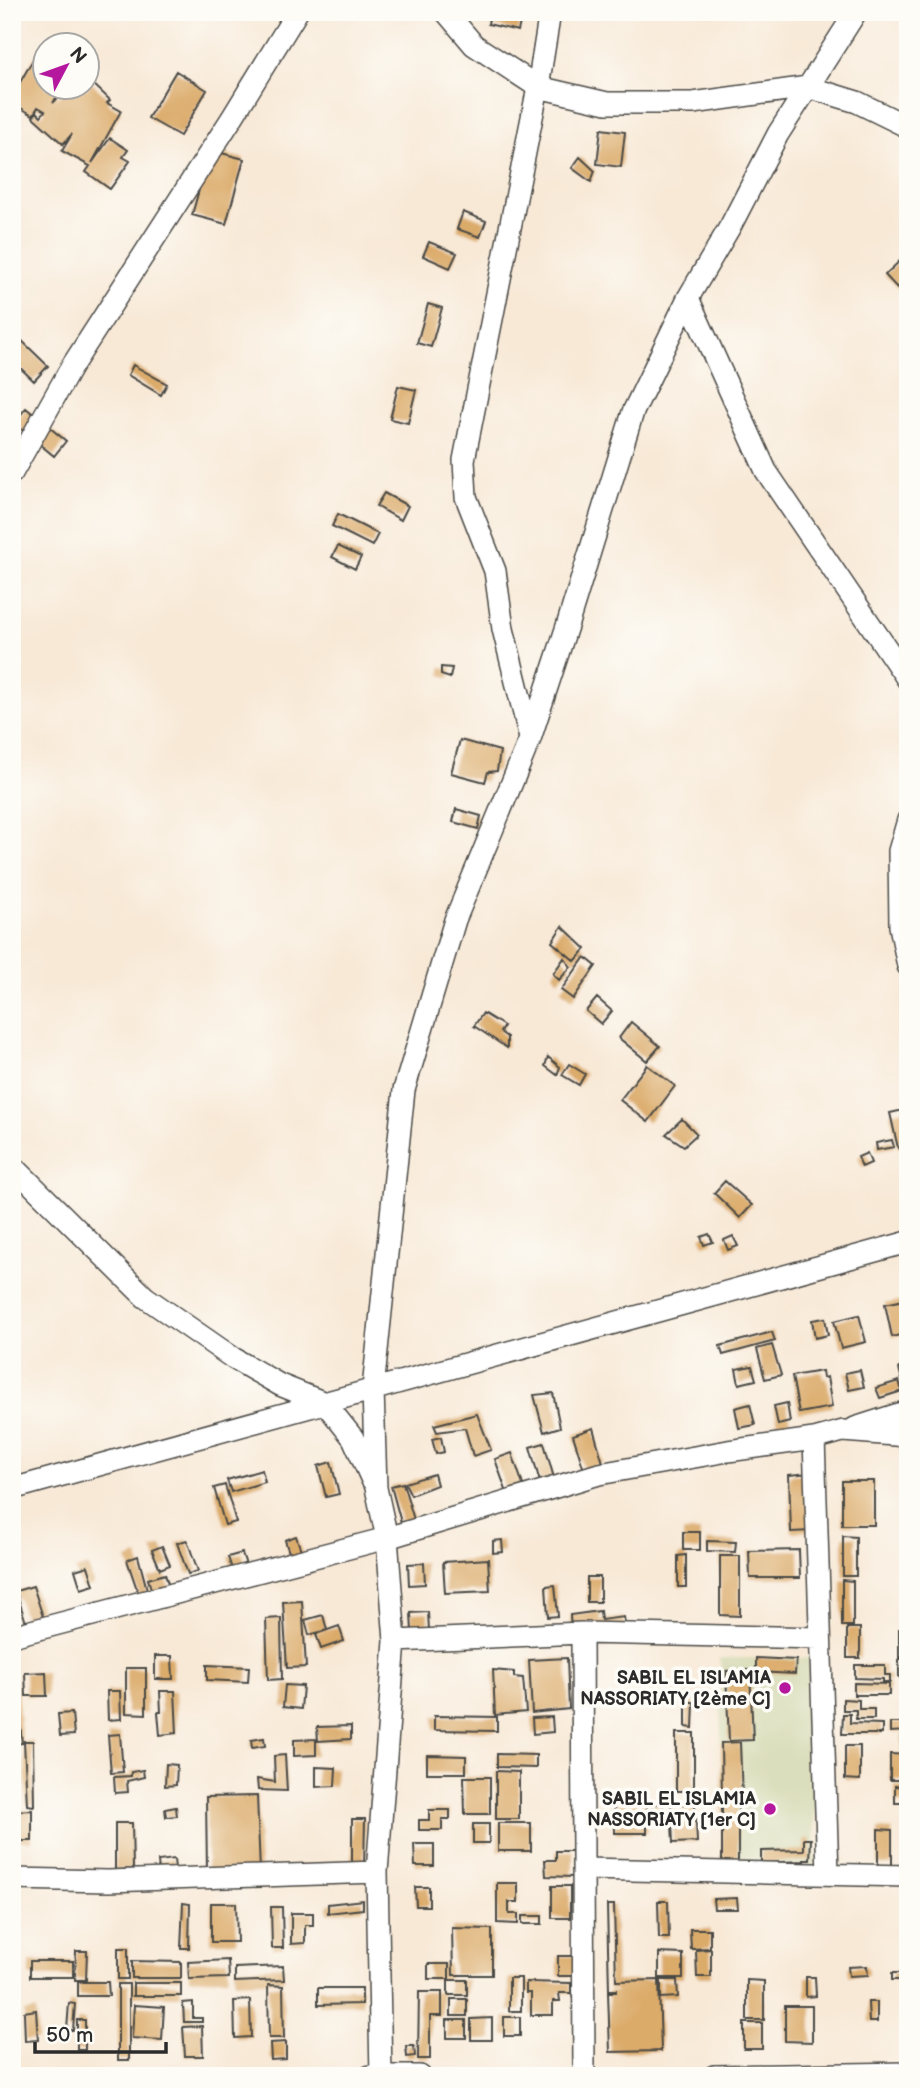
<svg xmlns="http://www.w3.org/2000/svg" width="920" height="2088" viewBox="0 0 920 2088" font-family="'Balsamiq Sans',sans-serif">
<rect width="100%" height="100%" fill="#fdfcf7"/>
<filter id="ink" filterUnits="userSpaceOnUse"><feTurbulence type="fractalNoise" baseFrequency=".0143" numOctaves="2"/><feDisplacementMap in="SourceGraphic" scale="14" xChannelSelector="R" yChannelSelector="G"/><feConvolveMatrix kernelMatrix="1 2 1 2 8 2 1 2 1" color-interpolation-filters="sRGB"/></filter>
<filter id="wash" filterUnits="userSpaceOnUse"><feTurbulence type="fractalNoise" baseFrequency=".00686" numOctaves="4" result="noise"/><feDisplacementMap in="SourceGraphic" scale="28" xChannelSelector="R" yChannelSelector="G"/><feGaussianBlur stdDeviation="1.57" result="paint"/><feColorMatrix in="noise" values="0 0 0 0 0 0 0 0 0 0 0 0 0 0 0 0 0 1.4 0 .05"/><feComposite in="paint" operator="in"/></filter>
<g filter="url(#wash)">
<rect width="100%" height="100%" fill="#f8e9d7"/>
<path fill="#dbdebc" d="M720 1658H813L815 1865 722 1866Z"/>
<g id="blocks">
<path fill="#dbab6a" d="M490 12 522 14 518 31 488 24Z
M41 46 46 49V88H62L53 103 67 88H88V79L110 100 107 103 121 111 92 163 110 138 128 150 123 157 130 161 110 189 86 172 90 166 62 151 72 134 63 144 33 117 37 112 41 116 45 111 38 107 33 115 12 103V96Z
M176 71 207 90 180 136 148 118Z
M601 129 625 132 621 167 597 164Z
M210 150 244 159 226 224 192 215Z
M580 157 595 171 591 182 572 168Z
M463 212 486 221 480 237 457 229Z
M429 242 457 253 450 268 423 256Z
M908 253V279L897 288 885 275Z
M428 304 442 308 431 347 417 343Z
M16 335 48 366 34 381 12 360V339Z
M133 365 167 384 161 395 128 375Z
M398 386 416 390 408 423 390 419Z
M26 408 66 441 54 456 14 423Z
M384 493 408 506 401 520 376 506Z
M338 514 378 534 372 546 332 526Z
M338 546 361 557 355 569 332 557Z
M441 667 452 668 450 678 441 675Z
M460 740 500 751 497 771 488 772 485 782 451 773Z
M456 809 481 816 478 829 453 822Z
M562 926 586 949 575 961 552 942Z
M585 957 596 966 573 999 561 990Z
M564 958 571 967 559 980 553 974Z
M597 998 612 1011 601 1024 586 1011Z
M483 1013 504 1026 500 1032 507 1037V1048L474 1026Z
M631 1022 660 1046 647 1061 619 1038Z
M548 1057 560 1067 557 1075 545 1066Z
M569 1064 585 1074 579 1085 562 1075Z
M647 1065 675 1086 648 1122 620 1100Z
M908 1109V1146L898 1148 890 1113Z
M682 1119 697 1134 684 1146 666 1134Z
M892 1140 894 1147 877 1150 876 1143Z
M867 1153 871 1163 862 1167 858 1157Z
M725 1181 752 1205 740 1218 714 1193Z
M709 1234 713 1242 704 1245 701 1237Z
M733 1236 738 1246 728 1250 724 1240Z
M908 1299V1333L892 1337 885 1304Z
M859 1315 866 1342 841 1348 834 1321Z
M825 1318 828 1335 815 1338 812 1320Z
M772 1332 775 1341 723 1355 720 1346Z
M772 1345 781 1375 765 1379 757 1349Z
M752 1366 756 1380 739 1384 736 1369Z
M908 1366V1392H905L899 1368Z
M860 1370 864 1387 849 1390 845 1373Z
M822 1371 823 1378 827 1377 832 1407 799 1413 792 1376Z
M899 1381 902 1391 880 1398 876 1388Z
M553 1393 560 1427 544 1432 534 1395Z
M787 1403 790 1422 778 1425 774 1406Z
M750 1404 755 1425 739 1428 735 1408Z
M477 1414 491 1450 473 1456 465 1428 437 1432 434 1425Z
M593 1428 603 1463 584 1470 573 1435Z
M441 1437 444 1452 436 1454 432 1439Z
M544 1443 554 1478 540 1482 530 1447Z
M512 1453 524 1488 507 1493 495 1459Z
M331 1462 339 1494 326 1497 318 1466Z
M262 1470 265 1482 231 1492 227 1480Z
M810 1473 811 1531 791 1532 789 1475Z
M434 1474 437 1485 411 1495 405 1483Z
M842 1481H874V1525H842Z
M403 1483 415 1523 402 1526 391 1486Z
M225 1485 236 1522 225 1525 214 1488Z
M683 1532H700V1550H683Z
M296 1536 303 1556 291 1559 285 1540Z
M843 1536 856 1537V1576H843Z
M187 1540 198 1571 188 1574 177 1543Z
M502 1540 503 1552 493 1553V1541Z
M707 1541 736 1542 735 1552 707 1551Z
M162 1546 170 1565 160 1569 152 1550Z
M799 1550 800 1578H750L749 1551Z
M242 1553 248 1571 234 1575 228 1557Z
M686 1555V1587H678V1556Z
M138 1556 149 1597 140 1598 127 1560Z
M720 1556H740V1616L720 1615Z
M488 1559 490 1591 445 1593 443 1562Z
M424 1563 425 1584 409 1585 408 1564Z
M88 1566 94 1585 81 1589 75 1570Z
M165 1574 170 1590 153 1595 148 1579Z
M587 1577H600V1602H587Z
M842 1580 853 1581V1626H842Z
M555 1585 558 1616 548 1617 546 1586Z
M33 1586 45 1623 28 1629 16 1591Z
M302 1601 306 1667 287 1668 283 1602Z
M600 1611 601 1620 624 1617 626 1628 571 1630 570 1615Z
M428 1612 429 1631 412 1632 411 1613Z
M323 1615 327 1630 309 1635 305 1620Z
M281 1618 282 1679 268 1680 266 1619Z
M339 1626 344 1641 321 1649 316 1634Z
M847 1628H860V1658H847Z
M899 1629H908V1657H899Z
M155 1656H172L173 1679H155Z
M567 1658 569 1709 532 1713 529 1660Z
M756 1658 796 1660 795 1674 756 1672Z
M899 1659H908V1678L899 1677Z
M207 1665 249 1667 248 1682 207 1680Z
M855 1665H885V1675H890V1682H883V1679L855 1678Z
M126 1668H146V1714L126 1713Z
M493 1670 514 1672V1677L523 1678 526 1712 495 1715Z
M750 1670 753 1740 729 1741 726 1671Z
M46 1672 47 1696H26L25 1673Z
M903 1681H908V1731L890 1732V1723H903Z
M854 1683 889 1684V1695H854Z
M285 1685 303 1686 301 1709 283 1707Z
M12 1690H17L22 1743 12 1744Z
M107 1691H120L121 1719 108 1720Z
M160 1691H175L177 1733 160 1735 158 1712H161Z
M843 1699 859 1700V1709H874V1719H856V1710H843Z
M686 1702H694L693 1728 686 1727Z
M72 1713 74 1735 60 1736 58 1714Z
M843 1714H850V1723L882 1724V1734H842Z
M434 1716 497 1717V1731L434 1730Z
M552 1717 553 1732 533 1734 532 1718Z
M351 1726V1739L318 1741 317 1727Z
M676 1733H694V1791H676Z
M902 1733 908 1734V1752H902Z
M120 1734 123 1772 111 1773 108 1735Z
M264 1738 265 1746 252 1748 251 1740Z
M316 1739V1755L294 1756V1740Z
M24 1741H33L34 1806 27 1805Z
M740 1742 742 1798H722L721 1743Z
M845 1746H860V1780L845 1779Z
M497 1754 536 1755V1768L497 1767Z
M890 1754 908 1755V1780H890Z
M285 1755 287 1791 258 1790 257 1779 275 1782 274 1756Z
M427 1755 466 1756V1773H427Z
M166 1764 177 1765 176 1785 165 1786Z
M316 1767 336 1768 335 1786 316 1787Z
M143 1770 144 1777 127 1781 128 1792 115 1793 114 1777 131 1776V1772Z
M496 1771 519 1772V1819H496Z
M464 1777H490V1814H465Z
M895 1786 908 1787V1796H905V1803H895Z
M257 1796 260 1872H207L206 1797Z
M738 1800V1866H722V1803Z
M628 1803H647V1833H615L614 1804Z
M652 1803 663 1804 662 1818 651 1817Z
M695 1803 697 1842 673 1843 671 1804Z
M176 1807 177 1816 166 1817 165 1809Z
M32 1810V1841H12V1811Z
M429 1810H450V1819H442V1830H419V1820H429Z
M352 1819H365L364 1869H352Z
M115 1823H132L133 1869 115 1870Z
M498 1823H531V1851H498Z
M473 1824H489V1843H473Z
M878 1829 892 1830V1865H878Z
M804 1839H811L810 1860H804V1861L761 1863V1851L804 1850Z
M414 1844H434V1866H415Z
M556 1851H573V1877L546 1876 545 1860H556Z
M174 1859 175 1869 159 1871 158 1861Z
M497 1883H518V1902H509V1914H518V1924L497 1923Z
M552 1886H570V1918H552Z
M415 1887H429V1906H416Z
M737 1898 738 1909H714L713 1899Z
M363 1900V1909L328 1913V1904Z
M658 1901H668L669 1938H659Z
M183 1903 190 1904 189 1948H181Z
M211 1903H236L237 1942H211Z
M607 1905H614L616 1981 659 1980 661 2051 610 2052 608 1992H616V1990H609Z
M271 1907H282L283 1948H272Z
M291 1913H313V1925H305V1943L291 1944Z
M522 1916H542V1924H522Z
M452 1928 492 1929V1975H453Z
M690 1929H710V1948L691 1949Z
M118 1948H128V1979H118Z
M711 1949V1977H697L696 1950Z
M76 1951H87L86 1980H75Z
M659 1953 683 1954V1978H659Z
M558 1956H575V1976H558Z
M228 1960 229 1978 189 1979 188 1962Z
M30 1961H73V1977H30Z
M132 1961 181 1962V1978H132Z
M428 1964H449V1979H428Z
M283 1966 284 1980 235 1982V1968Z
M867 1966 868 1975 849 1976 848 1967Z
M892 1973H908V1980H892Z
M806 1977H815L816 1996 806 1997Z
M509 1978H521V2011H509Z
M448 1980H467V1995H448Z
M661 1980H677L678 1997 661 1998Z
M747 1980 764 1981V2020H747Z
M78 1982H108L109 1996H78Z
M526 1982 571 1983V1993H559L560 2001H553V2015H531V1993H526Z
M133 1983H181V1996H133Z
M118 1984H129V2060H118Z
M268 1985 283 1986 284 2038H269Z
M318 1988H362V2004L318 2005Z
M419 1992H442V2016H430V2059H418Z
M451 1999H467V2016H451Z
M250 2000 251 2037 235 2038 234 2001Z
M193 2002V2018H202V2022H184L183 2003Z
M868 2002H877V2022H869Z
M69 2003 75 2004 73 2030H67Z
M134 2005 164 2007 162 2040 132 2038Z
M785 2006H812V2042L785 2041Z
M36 2010 38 2040 25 2041 24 2012Z
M504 2017H520V2036H504Z
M492 2018V2040H471V2019Z
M77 2020H85V2050H77Z
M447 2020H466V2038H447Z
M744 2023H762V2049H744Z
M202 2026 203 2056H185L183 2027Z
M286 2042V2059L271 2060 270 2043Z
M406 2046H414L415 2056 407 2057Z"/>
</g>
</g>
<g filter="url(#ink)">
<use href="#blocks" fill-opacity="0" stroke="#4a4845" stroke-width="2"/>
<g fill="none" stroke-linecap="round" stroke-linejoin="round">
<defs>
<path id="minor" d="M446 12 474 45 538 87 607 103H693L808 87 857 102 908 127
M688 298 766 471 908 680
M12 473 72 366 232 118 297 12
M530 738 503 629 495 571 466 497 464 460 538 87 550 12
M908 820 899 851 900 926 908 966
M12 1165 145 1297 233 1358 280 1385 325 1403 353 1438 372 1480
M855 1428 908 1411
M814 1439 828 1874
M12 1489 908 1242
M582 1633 584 2076
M12 1636 387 1538 599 1474 728 1451 814 1439 843 1431 908 1436
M395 1641 582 1633 820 1638
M584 1869 908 1876
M12 1879 108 1881 377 1872
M370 2076H420
M381 2076 377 1872 395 1641 387 1538 376 1488 373 1389 404 1090 455 920 530 739 568 623 633 412 688 298 731 225 778 134 856 12
M714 2076 908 2073"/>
</defs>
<use href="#minor" stroke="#4a4845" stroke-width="24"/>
<use href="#minor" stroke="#fff" stroke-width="21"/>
</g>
</g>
<g fill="#b5179e" stroke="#fdfcf7" stroke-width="2.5">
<circle cx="785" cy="1688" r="7"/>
<circle cx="770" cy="1809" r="7"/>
</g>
<g text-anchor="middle" stroke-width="7" stroke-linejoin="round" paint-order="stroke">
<g font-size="18" font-weight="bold" fill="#2b2b2b" stroke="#fdfcf7" text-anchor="end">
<text x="771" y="1684">SABIL EL ISLAMIA<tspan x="771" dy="21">NASSORIATY [2ème C]</tspan></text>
<text x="756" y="1805">SABIL EL ISLAMIA<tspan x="756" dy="21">NASSORIATY [1er C]</tspan></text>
</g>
</g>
<rect width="920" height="2088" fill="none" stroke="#fdfcf7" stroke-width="42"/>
<g transform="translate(66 66) rotate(49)"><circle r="33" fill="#fdfcf7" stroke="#a9a8a5" stroke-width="2"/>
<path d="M0-5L12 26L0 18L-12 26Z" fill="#b5179e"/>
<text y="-10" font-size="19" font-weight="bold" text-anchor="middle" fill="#2b2b2b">N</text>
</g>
<path d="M35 2042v10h131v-10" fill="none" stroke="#2b2b2b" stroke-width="3.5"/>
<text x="46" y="2042" font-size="21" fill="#2b2b2b" stroke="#fdfcf7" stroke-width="5" paint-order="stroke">50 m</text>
</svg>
